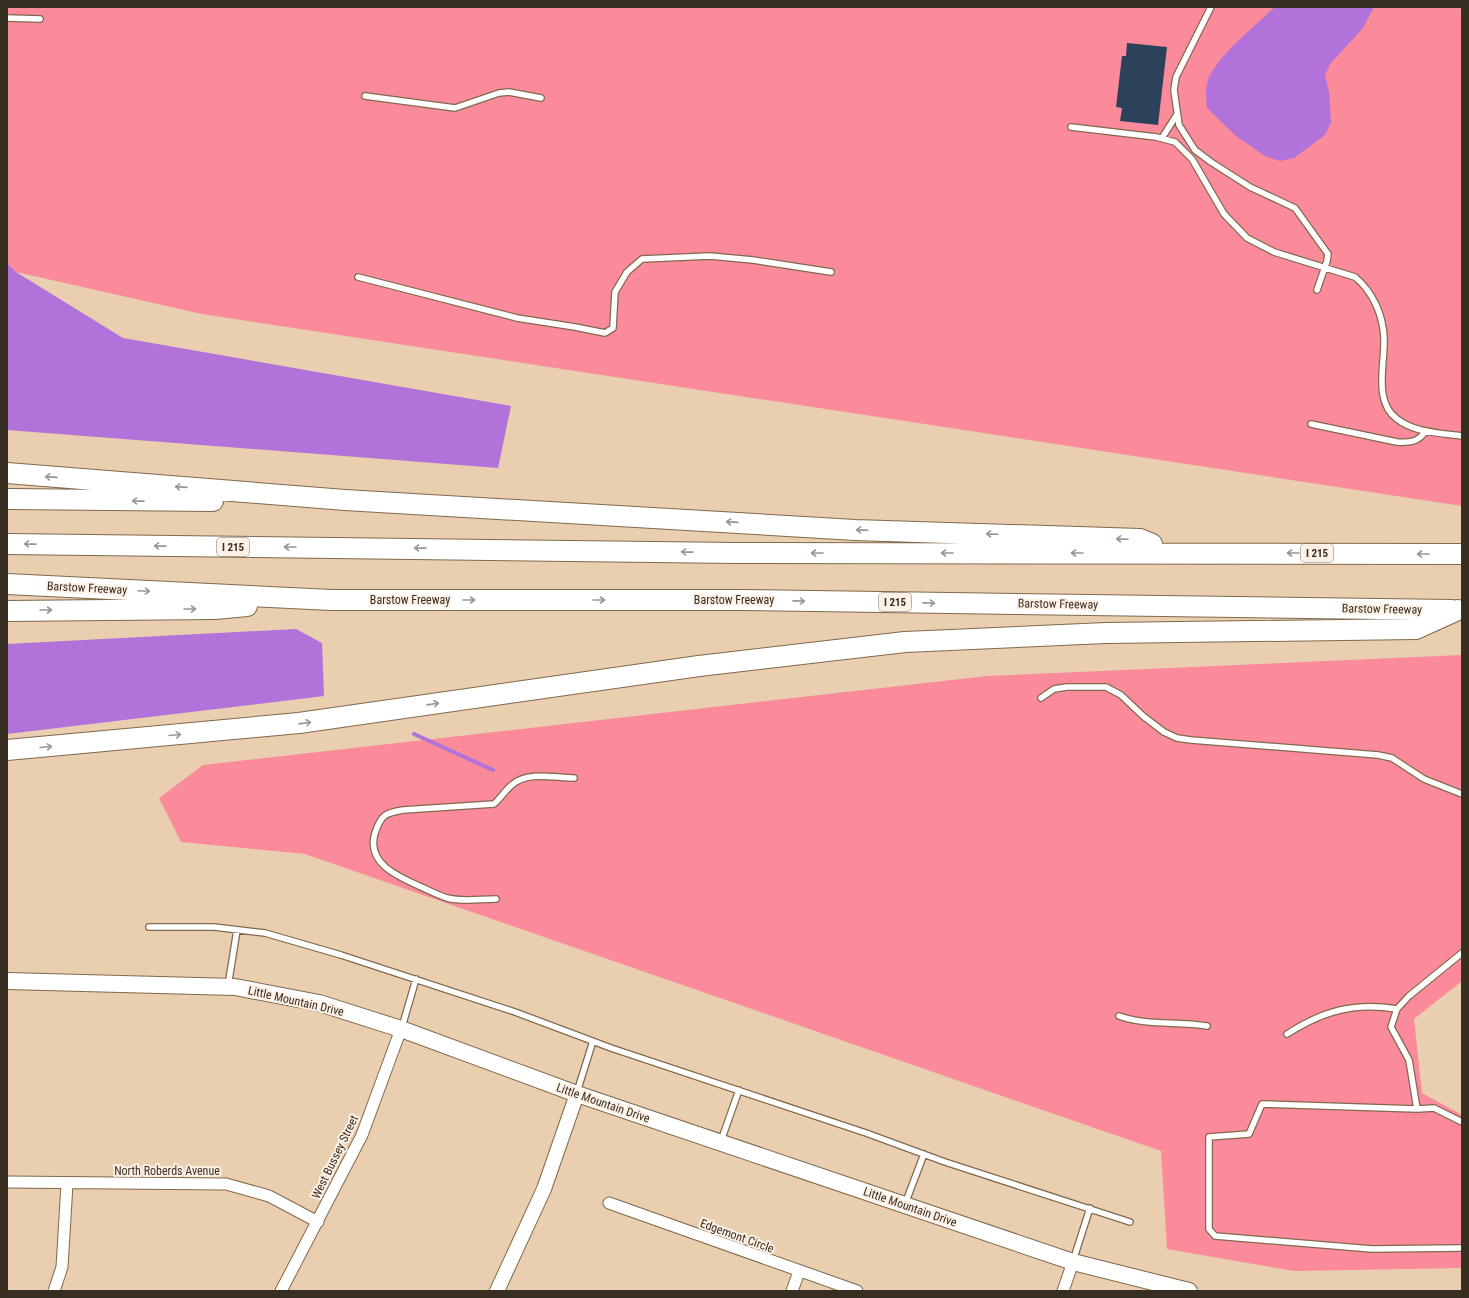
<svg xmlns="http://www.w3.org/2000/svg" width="1469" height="1298" viewBox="0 0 1469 1298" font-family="'Roboto Condensed',sans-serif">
<rect width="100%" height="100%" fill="#e9ceaf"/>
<path fill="#fb8a9b" d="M7 7H1460L1462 15V506L202 314 16 272 7 263Z
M1462 655V981L1414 1019 1422 1093 1462 1115V1268L1294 1271 1167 1249 1161 1151 305 854 181 842 159 798 203 765 987 676Z"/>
<path fill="#b173d9" d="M1275 7H1374L1363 28 1330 64 1325 75 1329 92 1331 122 1325 135 1294 158 1280 161 1265 156 1236 136 1207 108C1206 98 1205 87 1209 77 1222 52 1254 27 1275 7Z
M7 263 16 272 123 338 511 406 498 468 7 430Z
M296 629 322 643 324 696 7 734V644Z"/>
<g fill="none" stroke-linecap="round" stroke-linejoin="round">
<path stroke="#b173d9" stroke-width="4" d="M414 734 493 770"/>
</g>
<path fill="#2b425a" d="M1127 43 1167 47 1158 125 1120 121 1122 108 1116 107 1122 56H1126Z"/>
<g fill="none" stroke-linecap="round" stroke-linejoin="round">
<defs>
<path id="service" d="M1211 7 1176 77 1174 90 1179 125 1195 150 1211 162 1250 187 1295 208 1328 254 1327 261 1317 290
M7 18 40 19
M365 96 455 108 499 93 509 92 541 98
M1071 127 1156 137 1175 142 1192 159 1224 214 1247 238 1274 252 1355 277C1373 292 1383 315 1384 338 1385 365 1373 401 1397 419 1415 433 1441 433 1462 436
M1162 138 1176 116
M358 277 517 318 575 327 605 333 613 328 615 292 627 272 642 259 710 256 753 260 831 272
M1311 424 1397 442C1410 443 1418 442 1426 431
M1041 698 1054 689 1067 687H1106L1121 695 1143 716 1164 732 1177 738 1191 740 1378 755 1392 758 1424 779 1462 794
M496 899C480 899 463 902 447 898 438 895 428 890 419 886 397 876 366 863 375 833 381 815 385 813 403 810L494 804C501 798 505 790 513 784 528 771 555 778 574 778
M149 927H214L265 933 341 955 515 1012 611 1048 866 1133 945 1162 1130 1222
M228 986 237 930
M1119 1016C1147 1026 1177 1021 1207 1026
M402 1027 416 979
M1287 1034C1323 1011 1354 1002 1397 1009
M577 1092 593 1041
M1417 1109 1409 1060 1391 1027 1397 1009 1409 996 1462 953
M1462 1122 1434 1108 1417 1109 1262 1104 1249 1134 1209 1137V1229L1215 1236 1372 1249 1462 1248
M721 1141 739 1090
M905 1204 924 1154
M1073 1261 1090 1208"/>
<path id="minor" d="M7 1182 226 1184 269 1196 318 1222
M609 1203 857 1291
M54 1291 62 1267 67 1184
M281 1291 362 1135 401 1029
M792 1291 799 1272
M1063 1291 1073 1262"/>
<path id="tertiary" d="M497 1291 544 1189 577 1094"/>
<path id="secondary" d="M7 981 235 987 319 1003 401 1029 577 1094 1073 1262 1189 1291"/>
<path id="motorway" d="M7 473 345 500 755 524 855 530 1140 539 1152 544
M7 499 213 501
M7 544 736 553 1462 554
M7 584 332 600H739L1452 610
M7 611 215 609 247 606
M7 750 299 723 699 666 905 642 1106 633 1416 629 1458 610"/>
</defs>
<use href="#service" stroke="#80694c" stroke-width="8"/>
<use href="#minor" stroke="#80694c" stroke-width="13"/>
<use href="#tertiary" stroke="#80694c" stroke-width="16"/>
<use href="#secondary" stroke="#80694c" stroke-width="18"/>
<use href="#motorway" stroke="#80694c" stroke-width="22"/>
<use href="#service" stroke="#fff" stroke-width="5.5"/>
<use href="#minor" stroke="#fff" stroke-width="11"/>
<use href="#tertiary" stroke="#fff" stroke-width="14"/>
<use href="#secondary" stroke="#fff" stroke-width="16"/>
<use href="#motorway" stroke="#fff" stroke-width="20"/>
</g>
<defs><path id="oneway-shaft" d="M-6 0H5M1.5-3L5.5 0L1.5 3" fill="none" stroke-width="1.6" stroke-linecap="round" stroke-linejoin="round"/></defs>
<g stroke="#9c9690">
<use href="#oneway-shaft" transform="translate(51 477) rotate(-176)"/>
<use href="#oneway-shaft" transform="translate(181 487) rotate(-176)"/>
<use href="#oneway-shaft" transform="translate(138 501) rotate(-179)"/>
<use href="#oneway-shaft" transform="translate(732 522) rotate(-176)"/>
<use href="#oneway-shaft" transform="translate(862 530) rotate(-178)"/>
<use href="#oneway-shaft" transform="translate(992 534) rotate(-178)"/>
<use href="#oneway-shaft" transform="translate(1122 539) rotate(-178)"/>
<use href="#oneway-shaft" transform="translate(30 544) rotate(-179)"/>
<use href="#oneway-shaft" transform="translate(160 546) rotate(-179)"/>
<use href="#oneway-shaft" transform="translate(290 547) rotate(-180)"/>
<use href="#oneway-shaft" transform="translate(420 548) rotate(-179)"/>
<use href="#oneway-shaft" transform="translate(687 552) rotate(-179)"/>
<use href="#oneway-shaft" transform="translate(817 553) rotate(-180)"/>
<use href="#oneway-shaft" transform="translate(947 553) rotate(-180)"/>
<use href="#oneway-shaft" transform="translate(1077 553) rotate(-180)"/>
<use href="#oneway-shaft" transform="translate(1293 553) rotate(-180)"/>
<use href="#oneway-shaft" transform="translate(1423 554) rotate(-180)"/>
<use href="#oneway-shaft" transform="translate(144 591) rotate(3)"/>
<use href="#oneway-shaft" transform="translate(469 600)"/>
<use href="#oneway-shaft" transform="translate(599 600)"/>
<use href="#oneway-shaft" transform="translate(799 601) rotate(1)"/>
<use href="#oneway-shaft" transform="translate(929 603) rotate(1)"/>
<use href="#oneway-shaft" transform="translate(190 609)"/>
<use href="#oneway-shaft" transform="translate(46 610)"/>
<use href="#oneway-shaft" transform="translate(433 704) rotate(-8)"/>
<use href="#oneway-shaft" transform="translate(305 723) rotate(-8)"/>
<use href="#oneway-shaft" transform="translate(175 735) rotate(-5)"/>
<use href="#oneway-shaft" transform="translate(46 747) rotate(-5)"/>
</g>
<g text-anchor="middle" stroke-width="4" stroke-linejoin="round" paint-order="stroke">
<g fill="#fdf2e5" stroke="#74695c" stroke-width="1">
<rect x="217" y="538" width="32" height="18" rx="3"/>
<rect x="1301" y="544" width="32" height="18" rx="3"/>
<rect x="879" y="593" width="32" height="18" rx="3"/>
</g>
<g font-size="11" font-weight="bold" fill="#392e22">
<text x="233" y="551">I 215</text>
<text x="1317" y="557">I 215</text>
<text x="895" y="606">I 215</text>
</g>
<g font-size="12" fill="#392e22" stroke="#fdf2e5">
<text transform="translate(87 588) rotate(3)" y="4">Barstow Freeway</text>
<text x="410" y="604">Barstow Freeway</text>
<text x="734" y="604">Barstow Freeway</text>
<text transform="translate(1058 604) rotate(1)" y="4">Barstow Freeway</text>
<text transform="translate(1382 609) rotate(1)" y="4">Barstow Freeway</text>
<text transform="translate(296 1001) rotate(13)" y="4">Little Mountain Drive</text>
<text transform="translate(603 1103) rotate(19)" y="4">Little Mountain Drive</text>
<text transform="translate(335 1157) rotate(-64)" y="4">West Bussey Street</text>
<text x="167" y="1175">North Roberds Avenue</text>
<text transform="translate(910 1207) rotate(19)" y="4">Little Mountain Drive</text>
<text transform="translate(737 1236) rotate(20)" y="4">Edgemont Circle</text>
</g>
</g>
<rect width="1469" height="1298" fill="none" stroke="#392e22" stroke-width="16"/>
</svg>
